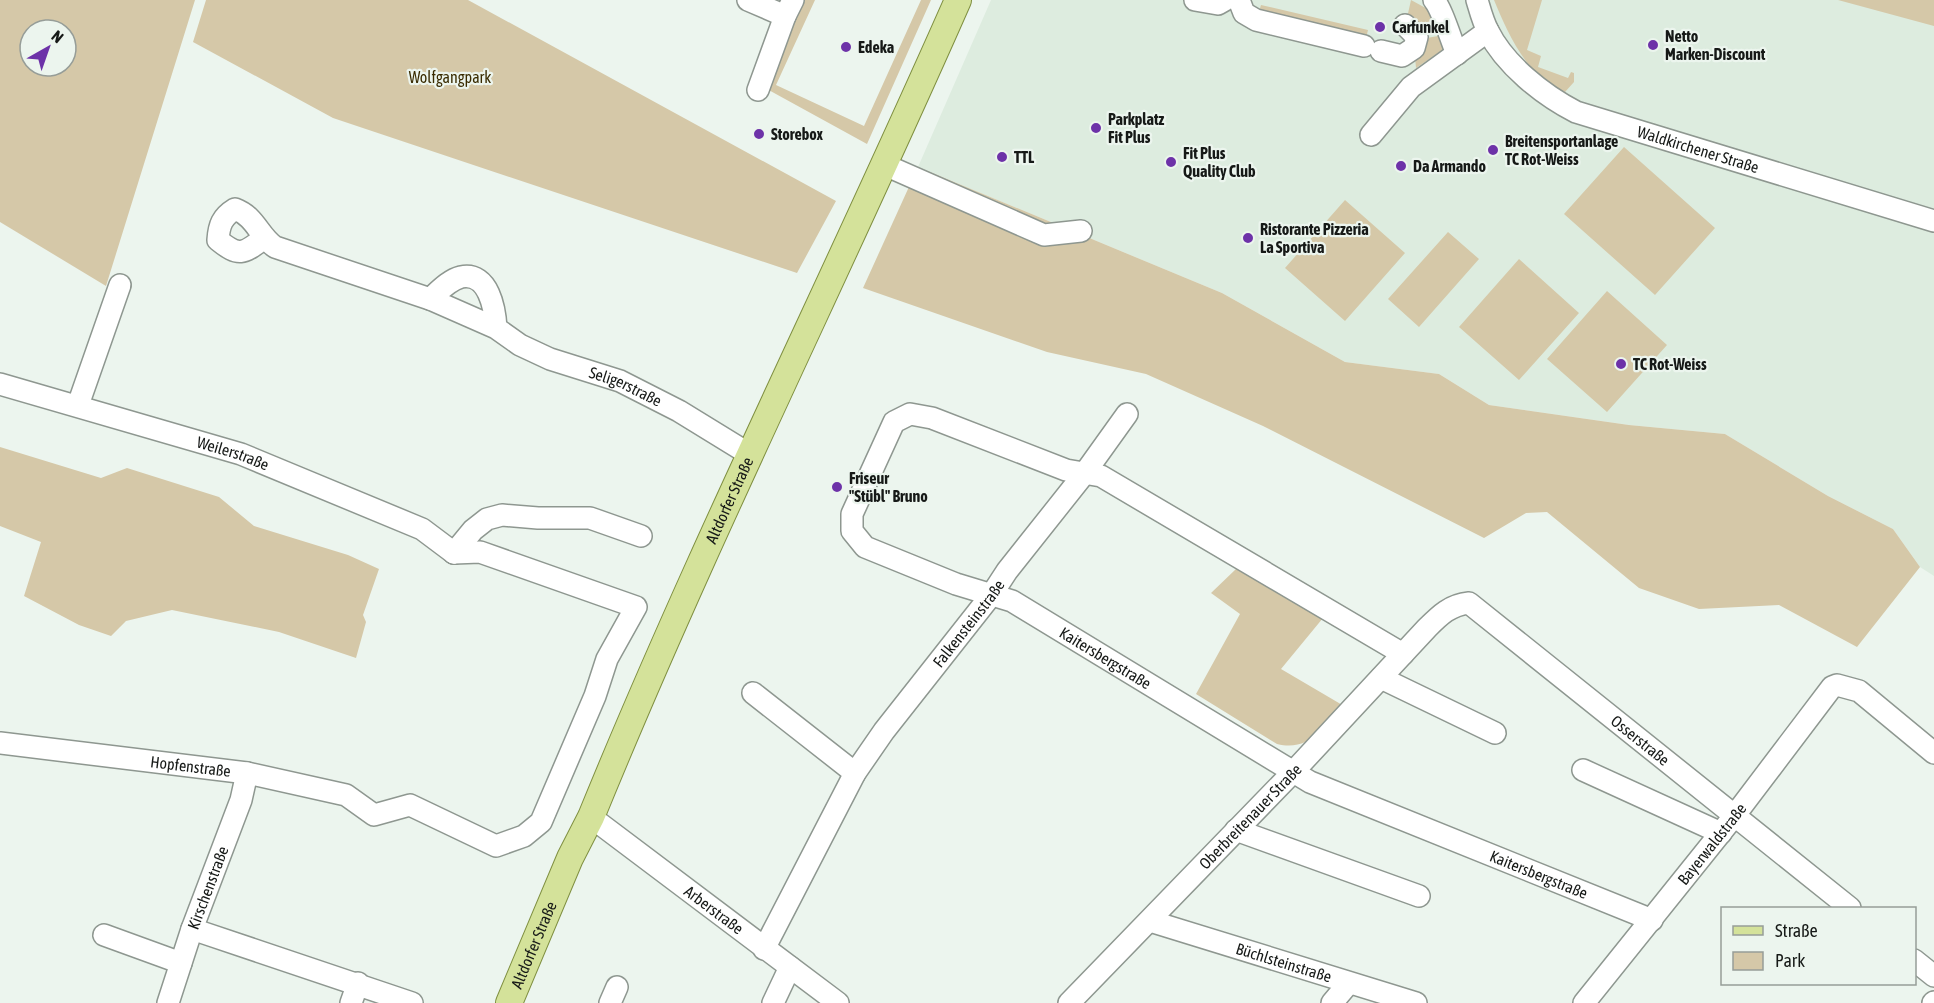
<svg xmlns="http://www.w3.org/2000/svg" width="1934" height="1003" viewBox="0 0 1934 1003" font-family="'Asap Condensed',sans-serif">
<rect width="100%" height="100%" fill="#ecf5ee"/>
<path fill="#ddecdf" d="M991 0H1934V576L1920 567 1893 529 1828 496 1725 434 1629 425 1489 405 1439 374 1345 362 1222 293 918 167Z"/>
<path fill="#d5c8a8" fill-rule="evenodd" d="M0 0H195L106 286 0 222ZM30 30H66V66H30Z
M206 0H468L836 201 797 273 333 118 193 42Z
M804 0H815L776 85 864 126 921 0H931L867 144 765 88Z
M1411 0 1433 12 1435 26 1424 29 1421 24 1407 18Z
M1494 0H1542L1527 50 1541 56 1538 67 1568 78 1571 72 1574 73V82L1565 92C1529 81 1507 32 1494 0Z
M1838 0H1934V26Z
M1261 5 1368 30 1365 42 1258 15Z
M1438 36 1441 37 1444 47 1441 51 1416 68 1415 57 1425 49 1427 38Z
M1624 147 1715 228 1655 295 1564 214Z
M918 167 1222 293 1345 362 1439 374 1489 405 1629 425 1725 434 1828 496 1893 529 1920 567 1857 647 1779 605 1699 609 1639 588 1547 512 1526 513 1484 538 1263 426 1146 374 1047 352 863 288Z
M1345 200 1405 253 1345 321 1285 268Z
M1448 232 1479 259 1419 327 1388 299Z
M1519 259 1579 313 1519 380 1459 327Z
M1607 291 1667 345 1607 412 1547 359Z
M0 447 101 478 127 468 219 497 254 526 348 555 379 569 363 615 366 622 356 658 279 632 172 610 126 621 111 636 79 625 24 596 41 542 0 526Z
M1236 569 1323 618 1281 669 1344 706C1323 727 1310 752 1277 744L1196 694 1240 614 1211 593Z"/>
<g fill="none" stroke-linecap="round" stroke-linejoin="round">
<defs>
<g id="minor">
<path d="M748 0 785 16 793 0"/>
<path d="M1195 0 1218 4 1225 0"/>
<path d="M1239 0 1244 13 1256 20 1364 46"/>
<path d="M1434 0C1442 9 1451 40 1457 54"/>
<path id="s1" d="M1477 0C1480 10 1483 22 1488 31 1505 65 1543 95 1576 112L1934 221"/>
<path d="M1381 51 1402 56 1414 48 1417 37 1405 25"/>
<path d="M758 90 785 16"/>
<path d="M1371 135 1411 87 1488 31"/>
<path d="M885 165 1044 235 1081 231"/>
<path d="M263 239C243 254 239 257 218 240 219 225 222 217 235 209 256 217 258 235 275 247L430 299"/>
<path id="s2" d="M496 328 430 299C439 291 449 280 461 277 489 271 495 310 496 328L520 345 550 359 620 381 679 411 749 454"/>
<path id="s3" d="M0 384 241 454 422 529 454 553"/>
<path d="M78 405 120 285"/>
<path d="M454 553 473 530 487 519 502 515 538 518H590L641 536"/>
<path id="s4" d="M1403 654 1101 476 1066 470 932 418 910 414 894 422 852 514V531L865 547 956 584 1012 601 1310 782 1652 920"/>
<path d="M1381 678 1495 733"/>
<path d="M753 693 855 773"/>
<path id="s5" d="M0 743 247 773 346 795 374 815 410 805 496 846 524 836 541 822 595 696 607 659 636 607 480 552 454 553"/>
<path d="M1583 770 1721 833"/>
<path id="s6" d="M591 817 838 1003"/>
<path d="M1236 830 1419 896"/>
<path id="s7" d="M1150 921 1416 1003"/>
<path d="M192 929 412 1003"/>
<path d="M104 935 181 963"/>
<path id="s8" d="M764 949 855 773 884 731 992 594 1007 571 1084 474 1127 414"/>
<path d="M1914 960 1934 976"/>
<path id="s9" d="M168 1003 192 929 241 800 247 773"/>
<path d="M351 1003 358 983"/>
<path d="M610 1003 617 987"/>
<path d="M773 1003 790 967"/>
<path id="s10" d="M1069 1003 1294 771 1427 628C1440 615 1450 605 1469 603L1850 908"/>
<path d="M1332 1003 1348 984"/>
<path id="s11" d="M1584 1003 1735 815 1832 687 1837 685 1859 691 1934 753"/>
<path d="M1933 1003 1934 1002"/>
</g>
<g id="major">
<path id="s12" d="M509 1003 570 858 591 817C704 540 838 273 958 0"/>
</g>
</defs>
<use href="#minor" stroke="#8e9790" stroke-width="24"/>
<use href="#major" stroke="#7f8f40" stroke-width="28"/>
<use href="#minor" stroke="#fff" stroke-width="21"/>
<use href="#major" stroke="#d4e29a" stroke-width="26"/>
</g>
<g fill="#6d32a8" stroke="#ecf5ee" stroke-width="2">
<circle cx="1380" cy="27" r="6"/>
<circle cx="1653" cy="45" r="6"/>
<circle cx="846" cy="47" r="6"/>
<circle cx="1096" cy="128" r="6"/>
<circle cx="759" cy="134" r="6"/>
<circle cx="1493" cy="150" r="6"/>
<circle cx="1002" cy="157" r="6"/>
<circle cx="1171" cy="162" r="6"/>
<circle cx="1401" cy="166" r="6"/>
<circle cx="1248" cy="238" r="6"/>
<circle cx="1621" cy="364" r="6"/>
<circle cx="837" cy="487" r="6"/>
</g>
<g text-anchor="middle" stroke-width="4.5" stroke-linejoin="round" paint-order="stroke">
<g font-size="16" font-weight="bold" fill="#161917" stroke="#ecf5ee" text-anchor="start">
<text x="1392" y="33">Carfunkel</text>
<text x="1665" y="42">Netto<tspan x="1665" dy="18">Marken-Discount</tspan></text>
<text x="858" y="53">Edeka</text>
<text x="1108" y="125">Parkplatz<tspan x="1108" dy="18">Fit Plus</tspan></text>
<text x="771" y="140">Storebox</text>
<text x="1505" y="147">Breitensportanlage<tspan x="1505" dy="18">TC Rot-Weiss</tspan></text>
<text x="1183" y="159">Fit Plus<tspan x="1183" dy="18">Quality Club</tspan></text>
<text x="1014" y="163">TTL</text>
<text x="1413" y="172">Da Armando</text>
<text x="1260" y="235">Ristorante Pizzeria<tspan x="1260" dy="18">La Sportiva</tspan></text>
<text x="1633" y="370">TC Rot-Weiss</text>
<text x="849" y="484">Friseur<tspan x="849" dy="18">"Stübl" Bruno</tspan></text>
</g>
<g font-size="16" fill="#392b00" stroke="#ecf5ee">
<text x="450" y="83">Wolfgangpark</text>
</g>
<g font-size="16" fill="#161917" stroke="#ecf5ee">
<text dy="6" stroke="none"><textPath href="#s1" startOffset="282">Waldkirchener Straße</textPath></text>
<text dy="6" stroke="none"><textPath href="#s2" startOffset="324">Seligerstraße</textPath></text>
<text dy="6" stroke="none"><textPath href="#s3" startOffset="243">Weilerstraße</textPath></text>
<text dy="6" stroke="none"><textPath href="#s12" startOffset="549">Altdorfer Straße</textPath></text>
<text dy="6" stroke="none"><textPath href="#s8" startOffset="386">Falkensteinstraße</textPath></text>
<text dy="6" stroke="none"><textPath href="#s4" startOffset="975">Kaitersbergstraße</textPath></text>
<text dy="6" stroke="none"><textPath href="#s10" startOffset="788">Osserstraße</textPath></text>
<text dy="6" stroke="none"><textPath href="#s5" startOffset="192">Hopfenstraße</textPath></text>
<text dy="6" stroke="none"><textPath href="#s10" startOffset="260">Oberbreitenauer Straße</textPath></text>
<text dy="6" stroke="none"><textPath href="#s11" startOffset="204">Bayerwaldstraße</textPath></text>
<text dy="6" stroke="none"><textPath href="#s4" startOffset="1461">Kaitersbergstraße</textPath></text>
<text dy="6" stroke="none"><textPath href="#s9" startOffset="122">Kirschenstraße</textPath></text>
<text dy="6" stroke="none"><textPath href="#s6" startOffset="154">Arberstraße</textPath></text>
<text dy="6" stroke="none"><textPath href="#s12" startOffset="63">Altdorfer Straße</textPath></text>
<text dy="6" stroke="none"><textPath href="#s7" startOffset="140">Büchlsteinstraße</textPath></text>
</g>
</g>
<rect x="1721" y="907" width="195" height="78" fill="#ecf5ee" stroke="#969d98" stroke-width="1.5"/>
<rect x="1733" y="926" width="30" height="9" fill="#d4e29a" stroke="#969d98" stroke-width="1.5"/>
<text x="1775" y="937" font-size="18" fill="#161917">Straße</text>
<rect x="1733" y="952" width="30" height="18" fill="#d5c8a8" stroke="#969d98" stroke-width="1.5"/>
<text x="1775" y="967" font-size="18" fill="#161917">Park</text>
<g transform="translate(48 48) rotate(40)"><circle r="28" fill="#ecf5ee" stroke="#969d98" stroke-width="1.5"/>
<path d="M0-4.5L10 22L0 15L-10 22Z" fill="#6d32a8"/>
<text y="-9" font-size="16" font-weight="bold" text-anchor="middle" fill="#161917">N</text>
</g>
</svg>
